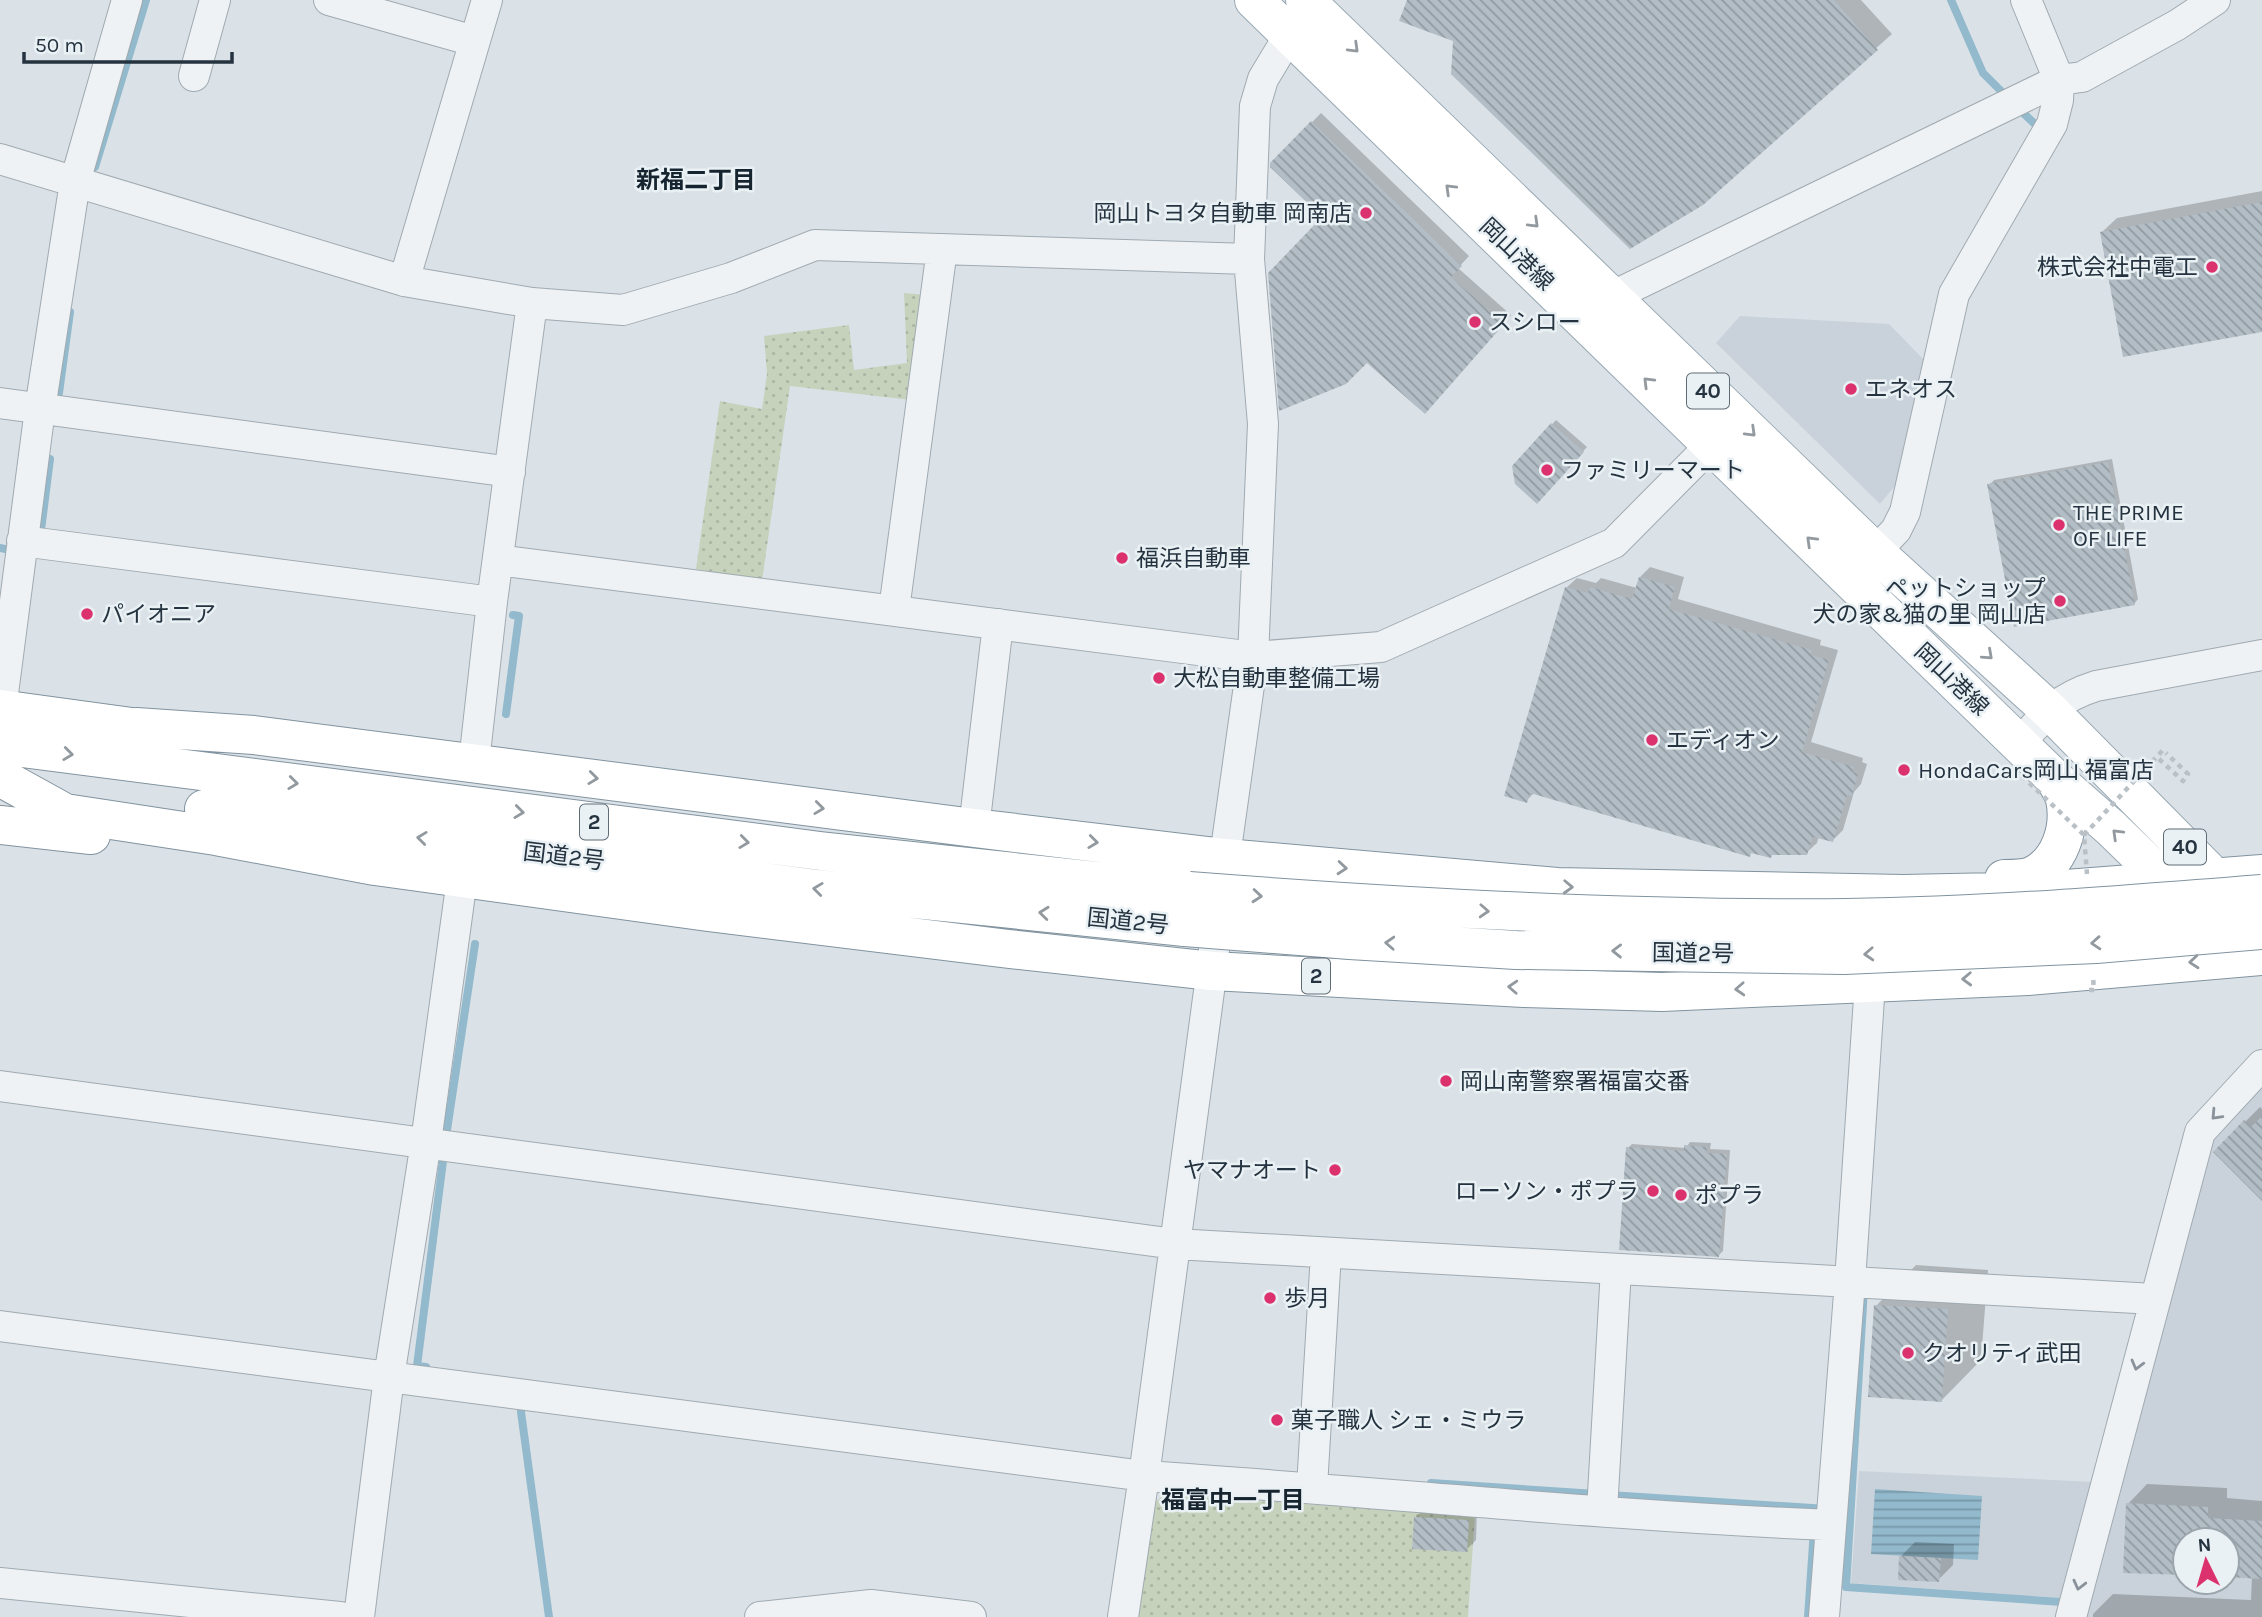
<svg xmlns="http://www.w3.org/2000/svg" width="2262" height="1617" viewBox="0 0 2262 1617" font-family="Karla,'Noto Sans JP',sans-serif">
<defs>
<pattern id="green-dots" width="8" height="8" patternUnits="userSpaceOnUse" patternTransform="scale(1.75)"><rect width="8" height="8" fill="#c6d2bb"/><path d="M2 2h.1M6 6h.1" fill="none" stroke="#aab5a2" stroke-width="1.8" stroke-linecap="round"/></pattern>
<pattern id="water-rules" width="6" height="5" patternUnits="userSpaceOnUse" patternTransform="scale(1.75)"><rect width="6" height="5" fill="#92b9cc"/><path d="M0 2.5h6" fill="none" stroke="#7797a7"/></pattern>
<pattern id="building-back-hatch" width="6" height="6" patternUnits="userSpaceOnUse" patternTransform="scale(1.75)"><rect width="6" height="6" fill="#b2bdc5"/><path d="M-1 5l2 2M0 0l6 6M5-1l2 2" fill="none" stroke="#919aa1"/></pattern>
</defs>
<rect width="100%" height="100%" fill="#dbe2e7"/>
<path fill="#c9d2da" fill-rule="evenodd" d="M1740 316 1889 324 1926 362 1904 475 1880 504 1716 343Z
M2262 1085V1617H2086L2212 1134ZM2185 1540H2227V1582H2185Z
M1859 1471 2096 1482 2063 1598 1851 1583Z"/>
<path fill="url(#green-dots)" d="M904 293 926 295 911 400 790 386 762 581 696 569 720 401 762 409 767 374 764 336 849 325 854 370 907 363Z
M1164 1495 1475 1515 1468 1617H1134L1150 1506Z"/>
<path fill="url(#water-rules)" d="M1875 1489 1982 1496 1978 1560 1871 1554Z"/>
<path fill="#0003" d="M1409 0H1861L1892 34 1702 203 1454 40Z
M1321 113 1469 256 1458 268 1511 315 1433 403 1324 217 1272 163Z
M2262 191V330L2102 232 2117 218Z
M1556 420 1587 447 1537 502 1513 467Z
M2112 459 2138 599 2134 604 1989 485 1994 480Z
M1650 567 1684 577 1678 599 1821 640 1820 645 1838 650 1811 742 1863 758 1862 762 1867 764 1861 784 1854 792 1843 830 1833 840 1819 836 1817 843 1806 853 1753 851 1750 855 1534 793 1526 801 1566 588 1577 578 1596 583 1601 578 1637 588 1640 577Z
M2260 1107 2262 1109V1199L2215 1152Z
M1690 1142 1711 1143 1710 1149 1730 1150 1723 1251 1719 1255 1628 1148 1632 1144 1686 1148Z
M1916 1265 1988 1270 1981 1360 1941 1401 1876 1306Z
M2147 1484 2227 1488V1498L2262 1501V1617H2093V1614L2113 1594 2251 1600 2252 1576 2227 1575V1540H2185V1574L2128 1504Z
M1425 1508 1477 1511 1476 1540 1466 1550 1415 1518Z
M1915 1542 1954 1544 1953 1565 1938 1580 1901 1556Z"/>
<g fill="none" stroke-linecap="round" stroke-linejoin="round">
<path stroke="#92b9cc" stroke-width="8" d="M1951 0 1983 73 2009 99
M2018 108 2039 128
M95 167 146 0
M59 393 70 312
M40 538 50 459
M0 548 15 551
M506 714 519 616 513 615
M447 1130 475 944
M1864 1288 1846 1587 2062 1602
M426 1367 417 1366 443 1161
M523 1401 521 1412 549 1617
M1431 1483 1596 1494
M1609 1495 1827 1509
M1808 1617 1814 1529"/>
</g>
<path fill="url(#building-back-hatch)" d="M1407 0H1834L1878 50 1703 205 1630 249 1451 74 1453 41 1399 21Z
M1311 121 1462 266 1451 277 1504 324 1425 414 1367 363 1346 384 1279 411 1268 273 1322 217 1270 167V163Z
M2262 202V332L2123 357 2100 232Z
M1551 423 1584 452 1537 504 1515 484 1512 466Z
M2108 462 2135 605 2014 627 1987 484Z
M1639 577 1675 587 1669 609 1812 650 1811 655 1829 660 1802 752 1854 767 1853 772 1858 774 1852 796 1847 795 1833 842 1813 837 1807 855H1772L1771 858 1751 853 1750 857 1530 793 1527 803 1504 796 1565 587 1588 593 1590 587 1632 599Z
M2262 1116V1201L2213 1152 2244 1120 2251 1127Z
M1684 1145 1707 1147 1706 1153 1727 1154 1719 1257 1619 1250 1626 1147 1684 1151Z
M1874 1305 1948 1309 1942 1402 1868 1397Z
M2126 1503 2208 1507V1518L2262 1521V1579L2227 1577V1540H2185V1575L2123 1573Z
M1414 1517 1469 1520 1467 1552 1412 1549Z
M1899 1556 1941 1558 1939 1582 1898 1580Z"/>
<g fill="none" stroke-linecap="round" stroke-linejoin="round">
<defs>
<path id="minor" d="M329 0 474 41
M194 76 215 0
M0 159 404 281 532 303 623 310 731 278 815 245 1249 259
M404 281 487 0
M1598 309 1611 297 2059 80 2082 77 2177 25 2215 0
M0 403 510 472
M22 541 492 602
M498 560 1253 657 1381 647 1614 543 1711 445
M1862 566 1896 530 1905 512 1954 294 2052 124 2058 100 2059 80 2026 0
M894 610 942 249
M1 709 40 409 75 182 127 0
M2019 744C2044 715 2058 698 2096 686L2262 655
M474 762 492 602 532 303
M974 828 998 624
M0 1086 1175 1244 2154 1299
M0 1326 1144 1476C1373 1491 1602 1516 1831 1525
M1312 1487 1326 1253
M1602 1511 1616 1269
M0 1583 340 1617
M359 1617 389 1377 426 1142 462 879
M760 1617 871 1605 971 1617
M1123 1617 1144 1476 1209 991 1227 842 1253 657 1263 424 1249 259 1255 106 1263 79 1290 34
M1824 1617 1850 1281 1870 983
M2071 1617 2200 1132 2262 1065"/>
<path id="major" d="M1254 0 2055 779 2111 828 2185 900
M1305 0 1875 552 2049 710 2233 896"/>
<path id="highway" d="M0 709 161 731
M136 727 254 735 974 828 1225 858 1557 887 1903 894 2040 891 2262 874
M0 745 820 851 1189 891
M7 781 65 813 216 836 375 866 708 912 1009 949 1212 971 1524 988 1662 992 2028 976 2262 956
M204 809 817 889 1185 927
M0 825 91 835
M2004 879C2013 879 2024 879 2032 876 2060 863 2071 828 2065 799 2063 792 2058 785 2055 779"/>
</defs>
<use href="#minor" stroke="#a0aab1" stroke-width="32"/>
<use href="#major" stroke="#99a9b4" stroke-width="40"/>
<use href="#highway" stroke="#81939f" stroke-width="40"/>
<path stroke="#b9c0c6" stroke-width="4.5" stroke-dasharray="5 5" stroke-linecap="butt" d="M2159 759 2183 781 2188 774 2166 753"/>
<use href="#minor" stroke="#eef2f5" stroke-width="30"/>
<use href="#major" stroke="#fff" stroke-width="38"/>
<use href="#highway" stroke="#fff" stroke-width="38"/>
<defs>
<path id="highway-bridge" d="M1189 891C1408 908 1627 920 1847 918 1986 916 2124 905 2262 894
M1185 927 1350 940 1516 950 1844 955 2096 944 2262 930"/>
</defs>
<use href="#highway-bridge" stroke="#81939f" stroke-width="40" stroke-linecap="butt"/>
<path stroke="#b9c0c6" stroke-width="4.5" stroke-dasharray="5 5" stroke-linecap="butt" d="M2022 776 2084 835 2087 874
M2084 835 2163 750 2166 753
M2089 990H2094L2093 977"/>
<use href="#highway-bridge" stroke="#fff" stroke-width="38"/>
</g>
<defs><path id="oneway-chevron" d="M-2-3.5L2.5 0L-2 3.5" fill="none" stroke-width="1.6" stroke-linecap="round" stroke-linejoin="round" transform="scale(1.75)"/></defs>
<g stroke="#92999f">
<use href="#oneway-chevron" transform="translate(1354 48) rotate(44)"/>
<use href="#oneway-chevron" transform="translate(1450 189) rotate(-136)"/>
<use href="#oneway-chevron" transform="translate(1534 223) rotate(44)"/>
<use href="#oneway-chevron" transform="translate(1648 382) rotate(-135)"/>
<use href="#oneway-chevron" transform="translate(1751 432) rotate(44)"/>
<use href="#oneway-chevron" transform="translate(1811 541) rotate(-136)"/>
<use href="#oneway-chevron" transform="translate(1988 655) rotate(42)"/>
<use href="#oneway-chevron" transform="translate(68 754) rotate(7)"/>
<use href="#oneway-chevron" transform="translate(593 778) rotate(7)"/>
<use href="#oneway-chevron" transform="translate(293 783) rotate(7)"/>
<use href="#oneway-chevron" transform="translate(819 808) rotate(7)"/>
<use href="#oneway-chevron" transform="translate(519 812) rotate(7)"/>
<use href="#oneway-chevron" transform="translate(2117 834) rotate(-136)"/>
<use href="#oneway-chevron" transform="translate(422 838) rotate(-173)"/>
<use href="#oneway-chevron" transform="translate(744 842) rotate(7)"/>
<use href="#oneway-chevron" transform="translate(1093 842) rotate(7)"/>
<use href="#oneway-chevron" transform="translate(1342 868) rotate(5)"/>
<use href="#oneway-chevron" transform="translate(1568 887) rotate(2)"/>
<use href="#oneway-chevron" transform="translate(818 889) rotate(-173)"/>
<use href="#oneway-chevron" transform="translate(1257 896) rotate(5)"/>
<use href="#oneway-chevron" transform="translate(1484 911) rotate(3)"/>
<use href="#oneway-chevron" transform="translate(1044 913) rotate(-174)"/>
<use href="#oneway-chevron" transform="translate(1390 943) rotate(-177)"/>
<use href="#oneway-chevron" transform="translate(2096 943) rotate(176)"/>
<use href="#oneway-chevron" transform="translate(1617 951) rotate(-179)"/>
<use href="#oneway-chevron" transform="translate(1869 954) rotate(177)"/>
<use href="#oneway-chevron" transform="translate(2194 962) rotate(175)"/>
<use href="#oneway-chevron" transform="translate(1967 979) rotate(178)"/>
<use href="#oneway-chevron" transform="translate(1513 987) rotate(-177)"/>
<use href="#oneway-chevron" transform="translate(1740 989) rotate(177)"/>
</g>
<g stroke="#89929a">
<use href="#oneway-chevron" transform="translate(2216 1115) rotate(133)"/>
<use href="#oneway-chevron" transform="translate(2137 1365) rotate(105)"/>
<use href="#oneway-chevron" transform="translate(2079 1585) rotate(104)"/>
</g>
<g fill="#db316c" stroke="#eaf1f5" stroke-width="2.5">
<circle cx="1366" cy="213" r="7"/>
<circle cx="2212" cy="267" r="7"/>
<circle cx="1475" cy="322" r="7"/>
<circle cx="1851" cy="389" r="7"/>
<circle cx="1547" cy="470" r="7"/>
<circle cx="2059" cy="525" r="7"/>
<circle cx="1122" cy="558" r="7"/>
<circle cx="2060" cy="601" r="7"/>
<circle cx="87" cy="614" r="7"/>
<circle cx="1159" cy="678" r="7"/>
<circle cx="1652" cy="740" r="7"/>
<circle cx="1904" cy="770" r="7"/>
<circle cx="1446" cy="1081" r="7"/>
<circle cx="1335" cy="1170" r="7"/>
<circle cx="1653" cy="1191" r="7"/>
<circle cx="1681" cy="1195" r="7"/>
<circle cx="1270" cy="1298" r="7"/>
<circle cx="1908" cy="1353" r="7"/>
<circle cx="1277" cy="1420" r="7"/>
</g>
<g text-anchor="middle" stroke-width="5" stroke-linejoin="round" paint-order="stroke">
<g fill="#eaf1f5" stroke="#5f6c76" stroke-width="2">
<rect x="1687" y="373.5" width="42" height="35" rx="5"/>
<rect x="580" y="804.5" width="28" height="35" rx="5"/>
<rect x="2164" y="829.5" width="42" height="35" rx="5"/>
<rect x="1302" y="958.5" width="28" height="35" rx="5"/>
</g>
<g font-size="21" font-weight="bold" fill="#24333f">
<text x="1708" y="398">40</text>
<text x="594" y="829">2</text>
<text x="2185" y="854">40</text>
<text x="1316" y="983">2</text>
</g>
<g font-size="23" fill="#24333f" stroke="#eaf1f5" text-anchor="start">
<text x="1352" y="221" text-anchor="end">岡山トヨタ自動車 岡南店</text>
<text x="2198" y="275" text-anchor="end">株式会社中電工</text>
<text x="1489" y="330">スシロー</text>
<text x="1865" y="397">エネオス</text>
<text x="1561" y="478">ファミリーマート</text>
<text x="2073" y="520">THE PRIME<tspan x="2073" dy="26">OF LIFE</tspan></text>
<text x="1136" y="566">福浜自動車</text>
<text x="2046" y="596" text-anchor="end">ペットショップ<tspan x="2046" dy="26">犬の家&amp;猫の里 岡山店</tspan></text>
<text x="101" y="622">パイオニア</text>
<text x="1173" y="686">大松自動車整備工場</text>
<text x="1666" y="748">エディオン</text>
<text x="1918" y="778">HondaCars岡山 福富店</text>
<text x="1460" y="1089">岡山南警察署福富交番</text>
<text x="1321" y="1178" text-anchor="end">ヤマナオート</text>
<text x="1639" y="1199" text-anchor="end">ローソン・ポプラ</text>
<text x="1695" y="1203">ポプラ</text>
<text x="1284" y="1306">歩月</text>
<text x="1922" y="1361">クオリティ武田</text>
<text x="1291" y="1428">菓子職人 シェ・ミウラ</text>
</g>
<g font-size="23" fill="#24333f" stroke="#eaf1f5">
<text transform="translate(1517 254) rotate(44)" y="8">岡山港線</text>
<text transform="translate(1952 679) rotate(44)" y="8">岡山港線</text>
<text transform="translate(564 856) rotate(7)" y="8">国道2号</text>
<text transform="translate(1128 921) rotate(6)" y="8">国道2号</text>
<text transform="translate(1693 953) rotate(1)" y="8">国道2号</text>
</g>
<g font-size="24" font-weight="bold" fill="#16242f" stroke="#eaf1f5">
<text x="696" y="188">新福二丁目</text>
<text x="1233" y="1508">福富中一丁目</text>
</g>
</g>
<g transform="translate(2206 1561) rotate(355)"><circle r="33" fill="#eaf1f5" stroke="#9ba5ac" stroke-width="2"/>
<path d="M0-5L12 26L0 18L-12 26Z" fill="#db316c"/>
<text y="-10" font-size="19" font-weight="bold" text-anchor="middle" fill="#24333f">N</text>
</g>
<path d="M24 52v10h208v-10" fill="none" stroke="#24333f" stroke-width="3.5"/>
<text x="35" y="52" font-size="21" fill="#24333f" stroke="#eaf1f5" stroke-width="5" paint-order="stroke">50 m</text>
</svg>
